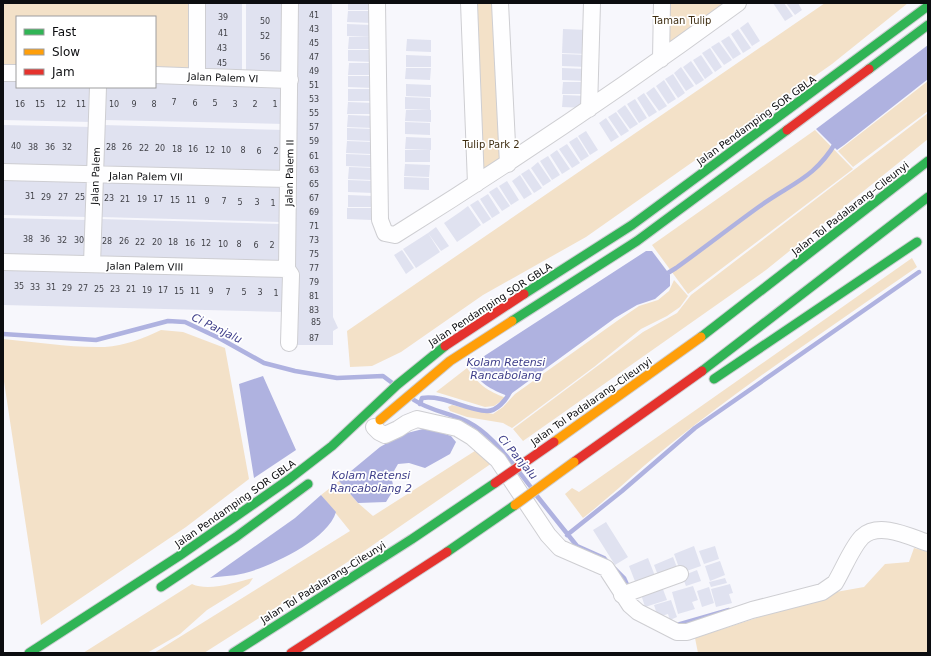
<svg xmlns="http://www.w3.org/2000/svg" width="931" height="656" viewBox="0 0 931 656" font-family="'DejaVu Sans',sans-serif">
<rect width="100%" height="100%" fill="#f7f7fc"/>
<path fill="#f3e1c8" d="M3 3H191L190 71 155 70V17H17V69H3Z
M469 3H500L508 164 476 184Z
M665 3H734L663 54Z
M825 3H908L832 64 586 237 483 295 401 352 372 366 350 367 347 331Z
M928 81V111L853 167 838 151Z
M928 113V139L766 270 523 441 513 429 643 332 677 313 691 295Z
M815 130 853 169 688 294 652 245Z
M912 258 917 267C835 324 751 380 673 442 642 466 614 494 583 518L565 494 572 488 579 492Z
M674 280 688 296 680 307 667 316 641 329 594 367 512 428 503 423 467 417 450 411 448 407 452 405 493 414 503 407 515 394 617 321 639 306 658 300 669 291Z
M161 330 183 332 225 348 249 479 186 527 41 625 3 375V339C37 342 71 348 105 347 124 346 144 338 161 330Z
M467 368C480 386 486 390 506 398L494 406 485 407 436 392Z
M478 449 495 461 357 556 204 653H154L350 531 321 495 339 481 358 503 373 516Z
M914 548 928 552V653H698L695 638 836 592 864 587 885 564 909 562Z
M253 578 249 584 207 610 180 634 147 653H83L192 584C209 592 236 582 253 578Z"/>
<path fill="#afb2e0" d="M928 45V79L844 145 837 150 816 129Z
M646 251H652L670 275V286L655 299 637 305 615 318 508 396C490 389 480 384 470 367L472 364Z
M263 376 296 450 254 478 239 384Z
M427 428 451 436 456 442 450 454 425 468 409 463 398 464 391 476 394 489 386 502 358 503 339 481 380 447 403 434Z
M321 495 336 512C328 539 275 564 249 572 237 576 222 576 210 578L295 518Z"/>
<g fill="none" stroke-linecap="round" stroke-linejoin="round">
<path stroke="#afb2e0" stroke-width="4.5" d="M663 276 676 268C704 248 732 226 760 206 792 183 815 178 836 142
M3 334 96 340 168 321 185 322 219 338 264 363 295 371 337 378 383 376 391 382
M414 400C430 411 451 413 468 422 487 432 500 448 513 464
M420 404 422 398C445 395 465 410 487 411 497 411 506 400 510 392
M520 473 530 486
M537 496 577 546 604 558 608 563
M567 535 622 491 695 428 919 272
M615 569 624 578 629 589
M677 625 729 610"/>
</g>
<path fill="#e0e2f0" d="M203 3H242V71H203Z
M246 3H284L283 72H246Z
M295 3H332L333 317 338 328 333 331V345H296Z
M348 3H373V10H348Z
M773 3H784L793 16 785 21Z
M786 3H798L802 10 795 15Z
M348 11H373L372 23 347 22Z
M748 22 760 41 752 46 740 28Z
M347 24 372 25V37L347 36Z
M563 29 588 30 587 54 562 53Z
M738 29 751 48 743 53 731 34Z
M729 36 741 54 733 59 721 41Z
M349 37H374L373 49H348Z
M407 39 431 40V52L406 51Z
M719 42 732 60 724 65 711 47Z
M710 48 722 67 715 72 702 53Z
M348 50H373V62L348 61Z
M562 54 587 55V67L562 66Z
M406 55 431 56V67H406Z
M701 55 713 73 705 79 693 60Z
M691 61 704 80 696 85 683 67Z
M349 63H374L373 75H348Z
M681 67 694 86 686 91 674 73Z
M406 68H431L430 80 405 79Z
M562 68 587 69V81L562 80Z
M673 74 685 93 678 98 665 79Z
M348 76H373V88L348 87Z
M3 79H17V87H92L91 122 3 120Z
M664 80 676 99 668 104 656 86Z
M155 82 286 85 285 124 104 120 105 87H155Z
M563 82H588V94H562Z
M406 84 431 85V97L406 96Z
M654 87 667 106 659 111 646 93Z
M348 89H373V101H348Z
M644 93 657 112 649 117 637 98Z
M563 95 588 96 587 108 562 107Z
M405 97 430 98V110L405 109Z
M635 99 647 118 639 123 627 104Z
M348 102 373 103 372 114H347Z
M625 105 638 124 630 129 617 111Z
M406 110H431V122L405 121Z
M616 112 629 131 621 136 608 117Z
M348 115 373 116V128L347 127Z
M606 118 619 137 611 142 599 123Z
M405 122 430 123V135L405 134Z
M3 125 92 127 91 169 3 167Z
M103 125 285 130 284 173 102 168Z
M347 128 372 129V141L347 140Z
M586 131 598 150 590 155 578 136Z
M406 137 431 138V150L405 149Z
M577 137 589 156 581 161 569 142Z
M347 141 372 142 371 154 346 153Z
M567 144 580 163 572 168 559 149Z
M405 150H430V162H405Z
M557 150 570 169 562 174 550 155Z
M346 154 371 155V167L346 166Z
M548 156 560 175 552 180 540 161Z
M538 162 551 181 543 186 531 168Z
M405 164 430 165 429 177 404 176Z
M349 167 374 168 373 180 348 179Z
M529 169 542 188 534 193 521 174Z
M520 175 532 194 524 199 512 181Z
M3 176 89 178 87 217 3 215Z
M404 177 429 178V190L404 189Z
M101 179 282 184 281 222 100 217Z
M348 180 373 181V193L348 192Z
M507 181 519 200 511 205 499 186Z
M497 187 510 206 502 211 489 192Z
M488 194 500 213 492 218 480 199Z
M348 195 373 196 372 207H348Z
M478 200 491 219 483 224 470 205Z
M468 206 481 225 473 231 460 212Z
M347 208H373L372 220 347 219Z
M460 212 473 231 457 242 444 223Z
M3 218 88 220 87 261 3 259Z
M100 219 281 224 280 266 99 262Z
M436 227 449 246 441 251 428 233Z
M428 233 440 252 416 268 403 249Z
M402 250 414 268 406 274 394 255Z
M3 267 284 274 283 312 3 305Z
M606 522 628 557 615 565 593 530Z
M694 546 701 566 681 573 674 554Z
M715 546 719 559 704 564 699 551Z
M673 557 678 570 659 578 654 565Z
M648 558 657 581 638 589 629 566Z
M720 561 725 575 710 581 705 566Z
M697 570 701 581 686 586 682 576Z
M725 578 727 583 711 587 709 582Z
M661 584 667 600 645 607 640 591Z
M730 584 733 593 729 594 732 603 716 607 711 589Z
M693 586 698 600 692 602 695 609 678 614 672 592Z
M709 587 714 603 702 607 697 591Z
M671 600 677 617 670 620 668 614 658 617 654 605Z"/>
<g fill="none" stroke-linecap="round" stroke-linejoin="round">
<defs>
<path id="street" d="M197 3V76
M377 3 380 220 385 233 395 235C512 162 626 85 738 3
M469 3 476 184
M500 3 508 164
M661 59 662 3
M3 73H17
M155 75 290 80
M589 109 592 3
M3 172 288 179
M3 262 287 269
M92 264 98 87
M289 343 291 275 287 269 290 3
M374 427 379 432 385 435 398 429 407 423 417 419 457 428 472 437 498 460 548 535 560 548 606 568 630 605 638 612 677 632H687L752 610 822 592 835 583C843 570 852 547 862 537 879 521 910 537 928 543
M622 595 680 574"/>
<path id="fast" d="M869 69 928 25
M524 294 632 225 928 6
M512 321 637 241 787 130
M701 337 928 161
M702 371 928 197
M714 379 917 242
M447 552 515 505
M161 587 236 537 308 484
M29 653 179 556 288 480 332 446 397 385 445 346
M233 653 412 539 495 483"/>
<path id="slow" d="M380 420 450 361 512 321
M554 442 701 337"/>
<path id="jam" d="M787 130 869 69
M445 346 524 294
M574 462 702 371
M291 653 447 552"/>
</defs>
<use href="#street" stroke="#ceced2" stroke-width="18"/>
<use href="#fast" stroke="#ceced2" stroke-width="11"/>
<use href="#slow" stroke="#ceced2" stroke-width="11"/>
<use href="#jam" stroke="#ceced2" stroke-width="11"/>
<use href="#street" stroke="#fefeff" stroke-width="16"/>
<use href="#fast" stroke="#30b455" stroke-width="9"/>
<use href="#slow" stroke="#ff9f0a" stroke-width="9"/>
<use href="#jam" stroke="#e5322d" stroke-width="9"/>
<defs>
<path id="slow-bridge" d="M515 505 574 462"/>
<path id="jam-bridge" d="M495 483 554 442"/>
</defs>
<use href="#slow-bridge" stroke="#ceced2" stroke-width="11" stroke-linecap="butt"/>
<use href="#jam-bridge" stroke="#ceced2" stroke-width="11" stroke-linecap="butt"/>
<use href="#slow-bridge" stroke="#ff9f0a" stroke-width="9"/>
<use href="#jam-bridge" stroke="#e5322d" stroke-width="9"/>
</g>
<g text-anchor="middle" stroke-width="3.5" stroke-linejoin="round" paint-order="stroke">
<g font-size="8" fill="#414248">
<text x="314" y="18">41</text>
<text x="223" y="20">39</text>
<text x="265" y="24">50</text>
<text x="314" y="32">43</text>
<text x="223" y="36">41</text>
<text x="265" y="39">52</text>
<text x="314" y="46">45</text>
<text x="222" y="51">43</text>
<text x="265" y="60">56</text>
<text x="314" y="60">47</text>
<text x="222" y="66">45</text>
<text x="314" y="74">49</text>
<text x="314" y="88">51</text>
<text x="314" y="102">53</text>
<text x="174" y="105">7</text>
<text x="195" y="106">6</text>
<text x="215" y="106">5</text>
<text x="20" y="107">16</text>
<text x="40" y="107">15</text>
<text x="61" y="107">12</text>
<text x="81" y="107">11</text>
<text x="114" y="107">10</text>
<text x="134" y="107">9</text>
<text x="154" y="107">8</text>
<text x="235" y="107">3</text>
<text x="255" y="107">2</text>
<text x="275" y="107">1</text>
<text x="314" y="116">55</text>
<text x="314" y="130">57</text>
<text x="314" y="144">59</text>
<text x="16" y="149">40</text>
<text x="33" y="150">38</text>
<text x="50" y="150">36</text>
<text x="67" y="150">32</text>
<text x="111" y="150">28</text>
<text x="127" y="150">26</text>
<text x="144" y="151">22</text>
<text x="160" y="151">20</text>
<text x="177" y="152">18</text>
<text x="193" y="152">16</text>
<text x="210" y="153">12</text>
<text x="226" y="153">10</text>
<text x="243" y="153">8</text>
<text x="259" y="154">6</text>
<text x="276" y="154">2</text>
<text x="314" y="159">61</text>
<text x="314" y="173">63</text>
<text x="314" y="187">65</text>
<text x="30" y="199">31</text>
<text x="46" y="200">29</text>
<text x="63" y="200">27</text>
<text x="80" y="200">25</text>
<text x="109" y="201">23</text>
<text x="314" y="201">67</text>
<text x="125" y="202">21</text>
<text x="142" y="202">19</text>
<text x="158" y="202">17</text>
<text x="175" y="203">15</text>
<text x="191" y="203">11</text>
<text x="207" y="204">9</text>
<text x="224" y="204">7</text>
<text x="240" y="205">5</text>
<text x="257" y="205">3</text>
<text x="273" y="206">1</text>
<text x="314" y="215">69</text>
<text x="314" y="229">71</text>
<text x="28" y="242">38</text>
<text x="45" y="242">36</text>
<text x="62" y="243">32</text>
<text x="79" y="243">30</text>
<text x="314" y="243">73</text>
<text x="107" y="244">28</text>
<text x="124" y="244">26</text>
<text x="140" y="245">22</text>
<text x="157" y="245">20</text>
<text x="173" y="245">18</text>
<text x="190" y="246">16</text>
<text x="206" y="246">12</text>
<text x="223" y="247">10</text>
<text x="239" y="247">8</text>
<text x="256" y="248">6</text>
<text x="272" y="248">2</text>
<text x="314" y="257">75</text>
<text x="314" y="271">77</text>
<text x="314" y="285">79</text>
<text x="19" y="289">35</text>
<text x="35" y="290">33</text>
<text x="51" y="290">31</text>
<text x="67" y="291">29</text>
<text x="83" y="291">27</text>
<text x="99" y="292">25</text>
<text x="115" y="292">23</text>
<text x="131" y="292">21</text>
<text x="147" y="293">19</text>
<text x="163" y="293">17</text>
<text x="179" y="294">15</text>
<text x="195" y="294">11</text>
<text x="211" y="294">9</text>
<text x="228" y="295">7</text>
<text x="244" y="295">5</text>
<text x="260" y="295">3</text>
<text x="276" y="296">1</text>
<text x="314" y="299">81</text>
<text x="314" y="313">83</text>
<text x="316" y="325">85</text>
<text x="314" y="341">87</text>
</g>
<g font-size="10" fill="#3f2e12" stroke="#fff">
<text x="682" y="24">Taman Tulip</text>
<text x="491" y="148">Tulip Park 2</text>
</g>
<g font-size="10" fill="#0c0d10" stroke="#fff">
<text transform="translate(223 77) rotate(2)" y="4">Jalan Palem VI</text>
<text transform="translate(756 120) rotate(-36)" y="4">Jalan Pendamping SOR GBLA</text>
<text transform="translate(289 173) rotate(-89)" y="4">Jalan Palem II</text>
<text transform="translate(95 176) rotate(-88)" y="4">Jalan Palem</text>
<text transform="translate(146 176) rotate(1)" y="4">Jalan Palem VII</text>
<text transform="translate(850 208) rotate(-38)" y="4">Jalan Tol Padalarang–Cileunyi</text>
<text transform="translate(145 266) rotate(1)" y="4">Jalan Palem VIII</text>
<text transform="translate(490 304) rotate(-33)" y="4">Jalan Pendamping SOR GBLA</text>
<text transform="translate(591 401) rotate(-35)" y="4">Jalan Tol Padalarang–Cileunyi</text>
<text transform="translate(235 503) rotate(-35)" y="4">Jalan Pendamping SOR GBLA</text>
<text transform="translate(323 582) rotate(-32)" y="4">Jalan Tol Padalarang–Cileunyi</text>
</g>
<g font-size="11" font-style="italic" fill="#40408b" stroke="#fff">
<text transform="translate(217 328) rotate(26)" y="4">Ci Panjalu</text>
<text x="506" y="366">Kolam Retensi<tspan x="506" dy="13">Rancabolang</tspan></text>
<text transform="translate(518 457) rotate(50)" y="4">Ci Panjalu</text>
<text x="371" y="479">Kolam Retensi<tspan x="371" dy="13">Rancabolang 2</tspan></text>
</g>
</g>
<rect width="931" height="656" fill="none" stroke="#0c0d10" stroke-width="8"/>
<rect x="16" y="16" width="140" height="72" fill="#ffffff" stroke="#9e9e9f"/>
<rect x="24" y="29" width="20" height="6" fill="#30b455" stroke="#9e9e9f"/>
<text x="52" y="36" font-size="12" fill="#0c0d10">Fast</text>
<rect x="24" y="49" width="20" height="6" fill="#ff9f0a" stroke="#9e9e9f"/>
<text x="52" y="56" font-size="12" fill="#0c0d10">Slow</text>
<rect x="24" y="69" width="20" height="6" fill="#e5322d" stroke="#9e9e9f"/>
<text x="52" y="76" font-size="12" fill="#0c0d10">Jam</text>
</svg>
